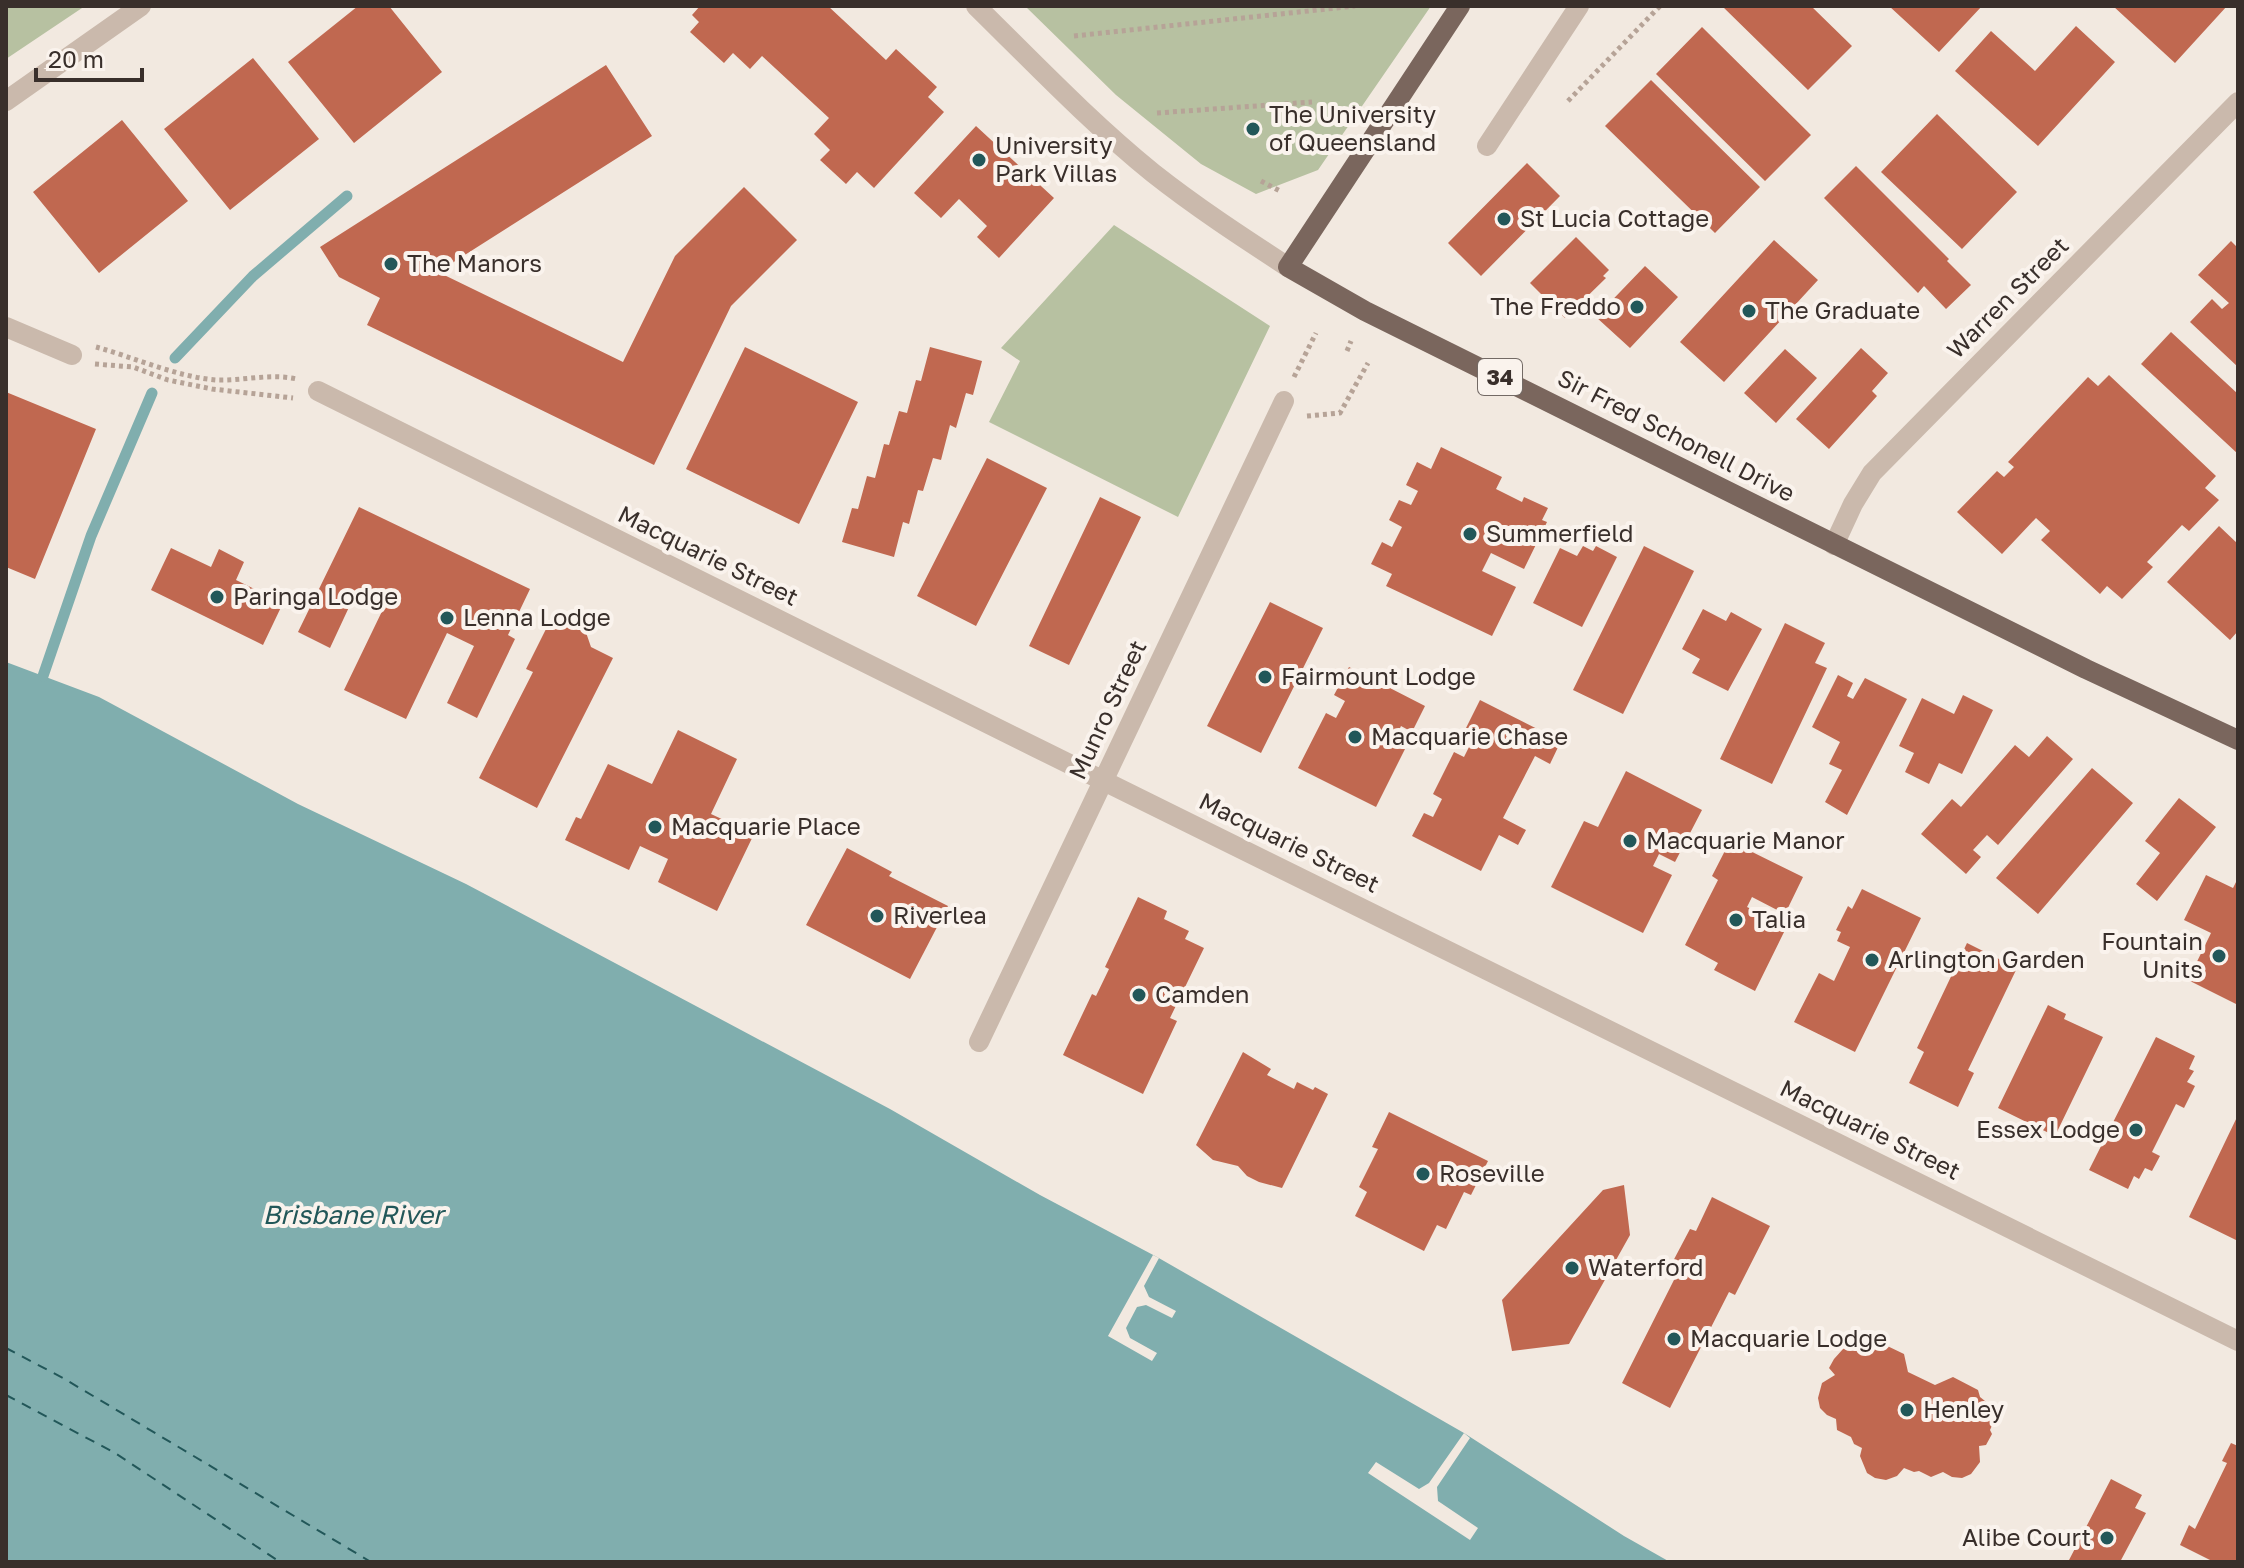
<svg xmlns="http://www.w3.org/2000/svg" width="2244" height="1568" viewBox="0 0 2244 1568" font-family="'Golos Text',sans-serif">
<rect width="100%" height="100%" fill="#f2e9e0"/>
<path fill="#b7c1a1" d="M6 6H85L6 59Z
M1025 6H1431L1318 170 1256 194 1201 164 1116 95Z
M1114 225 1270 326 1178 517 989 422 1020 361 1001 348Z"/>
<path fill="#80aeae" d="M6 662 99 697 298 804 466 884 890 1109 1040 1195 1157 1257 1464 1433 1624 1536 1670 1562H6Z"/>
<path fill="#f2e9e0" d="M1153 1255 1159 1258 1144 1286 1149 1297 1176 1311 1172 1318 1146 1305 1137 1307 1126 1328 1130 1338 1157 1353 1152 1361 1108 1336Z
M1464 1433 1470 1438 1437 1487 1438 1501 1478 1528 1470 1540 1368 1473 1376 1462 1419 1489 1429 1483Z"/>
<g fill="none" stroke-linecap="round" stroke-linejoin="round">
<path stroke="#80aeae" stroke-width="11" d="M175 358 253 276 347 196
M43 676 91 536 152 393"/>
<path stroke="#225759" stroke-width="2" stroke-dasharray="10 8" stroke-linecap="butt" d="M6 1348 63 1378 371 1562
M6 1395 115 1453 280 1562"/>
</g>
<path fill="#c06850" d="M358 6H389L442 72 354 143 288 62Z
M700 6H828L886 60 896 49 937 87 928 97 944 112 874 188 857 172 846 184 820 160 830 150 814 134 829 118 762 56 750 69 733 53 724 63 690 32 699 22 692 15Z
M1722 6H1811L1852 46 1808 90Z
M1889 6H1982L1939 52Z
M2113 6H2227L2175 63Z
M2076 26 2115 62 2038 146 1955 71 1991 31 2035 71Z
M1702 27 1811 135 1765 181 1656 74Z
M253 58 319 139 230 210 164 129Z
M606 65 652 136 438 272 623 362 675 256 744 187 797 240 731 306 654 465 367 325 380 298 339 277 320 247Z
M1651 80 1760 187 1715 233 1605 126Z
M1937 114 2017 192 1962 249 1881 172Z
M122 120 188 201 99 273 33 192Z
M976 126 1054 198 999 258 977 237 987 226 959 199 941 218 914 193Z
M1527 163 1560 196 1481 276 1448 243Z
M1856 166 1949 259 1947 261 1971 285 1946 309 1924 286 1918 293 1824 198Z
M1576 237 1609 270 1603 276 1606 278 1565 318 1530 283Z
M1774 240 1818 280 1724 382 1680 342Z
M2231 241 2238 248V367L2190 322 2212 299 2222 309 2229 303 2198 275Z
M1645 266 1678 297 1630 348 1596 317Z
M2171 332 2238 394V454L2141 364Z
M745 347 858 402 799 524 686 469Z
M930 347 982 361 973 395 966 393 956 428 950 425 941 460 933 458 923 491 918 490 909 524 903 522 894 557 842 542 852 508 858 509 867 476 875 478 884 444 889 445 899 411 907 413 916 380 921 381Z
M1861 348 1888 373 1872 391 1877 396 1829 449 1796 419Z
M1785 349 1817 378 1776 423 1744 393Z
M2109 375 2216 476 2205 488 2219 500 2189 531 2182 525 2147 562 2153 567 2122 599 2107 586 2100 594 2041 540 2050 531 2036 518 2002 554 1957 512 1997 471 2004 477 2014 467 2008 462 2088 377 2098 386Z
M6 392 96 429 35 579 6 567Z
M1441 447 1502 477 1496 489 1522 502 1524 497 1548 508 1542 520 1547 522 1524 569 1491 553 1482 571 1516 587 1492 636 1386 586 1392 574 1371 564 1382 542 1392 547 1402 527 1389 520 1399 500 1411 505 1418 491 1406 485 1417 462 1431 469Z
M987 458 1047 488 976 626 917 596Z
M1100 497 1141 517 1069 665 1029 646Z
M359 507 530 589 508 635 515 639 477 718 447 703 474 646 447 633 406 719 344 690 386 603 357 590 330 648 298 632Z
M2219 526 2238 544V631L2230 640 2167 582Z
M1583 546 1593 551 1596 546 1617 557 1582 627 1533 603 1560 548 1577 556Z
M1644 546 1694 571 1623 714 1573 690Z
M171 548 211 567 219 549 244 562 236 580 283 603 263 645 151 590Z
M1270 602 1323 628 1261 753 1207 726Z
M1703 609 1726 621 1731 612 1762 629 1728 691 1692 673 1700 659 1682 649Z
M581 618 591 647 613 658 537 808 479 778 533 672 526 669 546 629Z
M1785 623 1825 643 1815 663 1827 668 1772 784 1720 759Z
M1349 667 1425 706 1412 732 1401 726 1393 743 1405 749 1376 807 1298 768 1326 713 1336 718 1345 701 1334 695Z
M1838 675 1853 683 1847 696 1853 699 1865 678 1907 699 1847 815 1825 802 1842 770 1829 764 1840 742 1812 727Z
M1963 695 1993 710 1962 774 1939 763 1929 784 1905 772 1914 753 1899 746 1922 698 1954 714Z
M1480 700 1561 741 1550 764 1535 756 1503 818 1526 830 1518 845 1499 835 1481 871 1412 836 1424 813 1433 817 1442 799 1433 794 1454 752 1464 757 1475 735 1465 730Z
M678 730 737 759 711 814 754 834 717 911 658 882 668 859 640 846 629 870 565 840 576 817 581 819 608 764 652 784Z
M2047 736 2073 759 1998 845 1987 835 1973 850 1981 857 1966 874 1921 834 1952 799 1961 807 2015 745 2029 757Z
M2092 768 2133 803 2038 914 1996 878Z
M1626 771 1702 810 1675 862 1659 854 1653 866 1672 875 1643 933 1551 887 1584 821 1598 827Z
M2179 798 2216 827 2157 901 2136 884 2160 853 2145 841Z
M1730 841 1803 877 1785 914 1752 897 1747 907 1787 926 1755 991 1714 970 1718 963 1685 945 1718 880 1712 876Z
M847 848 892 872 889 876 948 906 910 979 806 925Z
M2206 875 2233 888 2238 878V1005L2188 980 2211 933 2184 920Z
M1862 889 1921 918 1855 1052 1794 1022 1819 973 1834 981 1850 947 1837 941 1841 932 1836 930 1848 906 1852 909Z
M1138 897 1167 911 1164 919 1189 931 1185 939 1204 948 1170 1018 1177 1021 1143 1094 1063 1055 1092 994 1096 996 1109 969 1105 967Z
M1967 943 2017 968 1968 1070 1974 1073 1958 1107 1909 1083 1924 1052 1917 1048Z
M2048 1005 2066 1014 2064 1019 2103 1037 2055 1136 1998 1108Z
M2156 1037 2195 1056 2189 1069 2194 1071 2187 1082 2195 1086 2184 1108 2176 1104 2152 1152 2160 1156 2152 1171 2145 1168 2139 1179 2134 1176 2128 1189 2089 1170Z
M1243 1052 1271 1069 1267 1075 1294 1089 1297 1082 1313 1090 1315 1087 1328 1094 1282 1188 1259 1182 1247 1176 1238 1166 1213 1160 1196 1145Z
M1389 1112 1488 1161 1471 1195 1464 1192 1446 1229 1437 1225 1424 1251 1355 1216 1367 1192 1359 1187 1378 1149 1372 1147Z
M2238 1115V1241L2189 1217Z
M1624 1185 1630 1235 1569 1344 1512 1351 1502 1300 1603 1190Z
M1712 1197 1770 1226 1735 1295 1729 1292 1670 1408 1622 1383 1679 1270 1671 1265 1690 1229 1696 1231Z
M1854 1342 1871 1344 1879 1342 1904 1354 1908 1372 1935 1385 1953 1377 1978 1390 1980 1397 1990 1405 1994 1421 1990 1430 1992 1434 1986 1445 1979 1446 1980 1462 1971 1474 1962 1478 1952 1477 1943 1472 1931 1477 1919 1471 1914 1472 1904 1468 1897 1476 1886 1480 1875 1478 1867 1473 1860 1456 1862 1448 1854 1444 1851 1437 1837 1430 1836 1419 1827 1415 1820 1408 1818 1398 1822 1383 1835 1375 1829 1368 1834 1359 1843 1349Z
M2231 1443 2238 1446V1562H2214L2180 1545 2189 1525 2195 1529 2227 1463 2222 1461Z
M2111 1479 2142 1495 2135 1508 2146 1513 2120 1562H2068Z"/>
<g fill="none" stroke-linecap="round" stroke-linejoin="round">
<path stroke="#b6a397" stroke-width="5" stroke-dasharray="4 4" stroke-linecap="butt" d="M1074 36 1355 6
M1568 101 1660 6
M1157 113 1312 102
M1261 181 1280 191
M96 347C133 357 177 377 216 380 243 381 270 373 297 379
M1347 351 1351 341
M95 364 133 367 168 380 212 389 293 398
M1294 377 1316 333
M1307 416 1340 413 1368 363"/>
<path stroke="#cab9ac" stroke-width="20" d="M976 6C1034 63 1090 122 1153 173 1196 207 1242 237 1288 267
M6 101 141 6
M1487 146 1579 6
M6 327 72 355
M318 391 1037 748 2238 1341
M1834 545 1853 504 1872 473 2238 102
M979 1042 1284 401"/>
<path stroke="#7a665d" stroke-width="20" d="M1460 6 1288 267 1365 311 2086 669 2238 740"/>
</g>
<g fill="#225759" stroke="#faf3ed" stroke-width="3">
<circle cx="1253" cy="129" r="8"/>
<circle cx="979" cy="160" r="8"/>
<circle cx="1504" cy="219" r="8"/>
<circle cx="391" cy="264" r="8"/>
<circle cx="1637" cy="307" r="8"/>
<circle cx="1749" cy="311" r="8"/>
<circle cx="1470" cy="534" r="8"/>
<circle cx="217" cy="597" r="8"/>
<circle cx="447" cy="618" r="8"/>
<circle cx="1265" cy="677" r="8"/>
<circle cx="1355" cy="737" r="8"/>
<circle cx="655" cy="827" r="8"/>
<circle cx="1630" cy="841" r="8"/>
<circle cx="877" cy="916" r="8"/>
<circle cx="1736" cy="920" r="8"/>
<circle cx="2219" cy="956" r="8"/>
<circle cx="1872" cy="960" r="8"/>
<circle cx="1139" cy="995" r="8"/>
<circle cx="2136" cy="1130" r="8"/>
<circle cx="1423" cy="1174" r="8"/>
<circle cx="1572" cy="1268" r="8"/>
<circle cx="1674" cy="1339" r="8"/>
<circle cx="1907" cy="1410" r="8"/>
<circle cx="2107" cy="1538" r="8"/>
</g>
<g text-anchor="middle" stroke-width="8" stroke-linejoin="round" paint-order="stroke">
<rect fill="#faf3ed" stroke="#736a65" stroke-width="2" x="1478" y="359" width="44" height="36" rx="6"/>
<g font-size="22" font-weight="bold" fill="#392f2b">
<text x="1500" y="385">34</text>
</g>
<g font-size="24" fill="#392f2b" stroke="#faf3ed" text-anchor="start">
<text x="1269" y="123">The University<tspan x="1269" dy="28">of Queensland</tspan></text>
<text x="995" y="154">University<tspan x="995" dy="28">Park Villas</tspan></text>
<text x="1520" y="227">St Lucia Cottage</text>
<text x="407" y="272">The Manors</text>
<text x="1621" y="315" text-anchor="end">The Freddo</text>
<text x="1765" y="319">The Graduate</text>
<text x="1486" y="542">Summerfield</text>
<text x="233" y="605">Paringa Lodge</text>
<text x="463" y="626">Lenna Lodge</text>
<text x="1281" y="685">Fairmount Lodge</text>
<text x="1371" y="745">Macquarie Chase</text>
<text x="671" y="835">Macquarie Place</text>
<text x="1646" y="849">Macquarie Manor</text>
<text x="893" y="924">Riverlea</text>
<text x="1752" y="928">Talia</text>
<text x="2203" y="950" text-anchor="end">Fountain<tspan x="2203" dy="28">Units</tspan></text>
<text x="1888" y="968">Arlington Garden</text>
<text x="1155" y="1003">Camden</text>
<text x="2120" y="1138" text-anchor="end">Essex Lodge</text>
<text x="1439" y="1182">Roseville</text>
<text x="1588" y="1276">Waterford</text>
<text x="1690" y="1347">Macquarie Lodge</text>
<text x="1923" y="1418">Henley</text>
<text x="2091" y="1546" text-anchor="end">Alibe Court</text>
</g>
<g font-size="24" fill="#392f2b" stroke="#faf3ed">
<text transform="translate(2008 298) rotate(-45)" y="8">Warren Street</text>
<text transform="translate(1676 436) rotate(27)" y="8">Sir Fred Schonell Drive</text>
<text transform="translate(708 556) rotate(26)" y="8">Macquarie Street</text>
<text transform="translate(1108 710) rotate(-65)" y="8">Munro Street</text>
<text transform="translate(1289 843) rotate(26)" y="8">Macquarie Street</text>
<text transform="translate(1870 1130) rotate(26)" y="8">Macquarie Street</text>
</g>
<g font-size="26" font-style="italic" fill="#225759" stroke="#faf3ed">
<text x="353" y="1224">Brisbane River</text>
</g>
</g>
<rect width="2244" height="1568" fill="none" stroke="#392f2b" stroke-width="16"/>
<path d="M36 68v12h106v-12" fill="none" stroke="#392f2b" stroke-width="4"/>
<text x="48" y="68" font-size="24" fill="#392f2b" stroke="#faf3ed" stroke-width="6" paint-order="stroke">20 m</text>
</svg>
